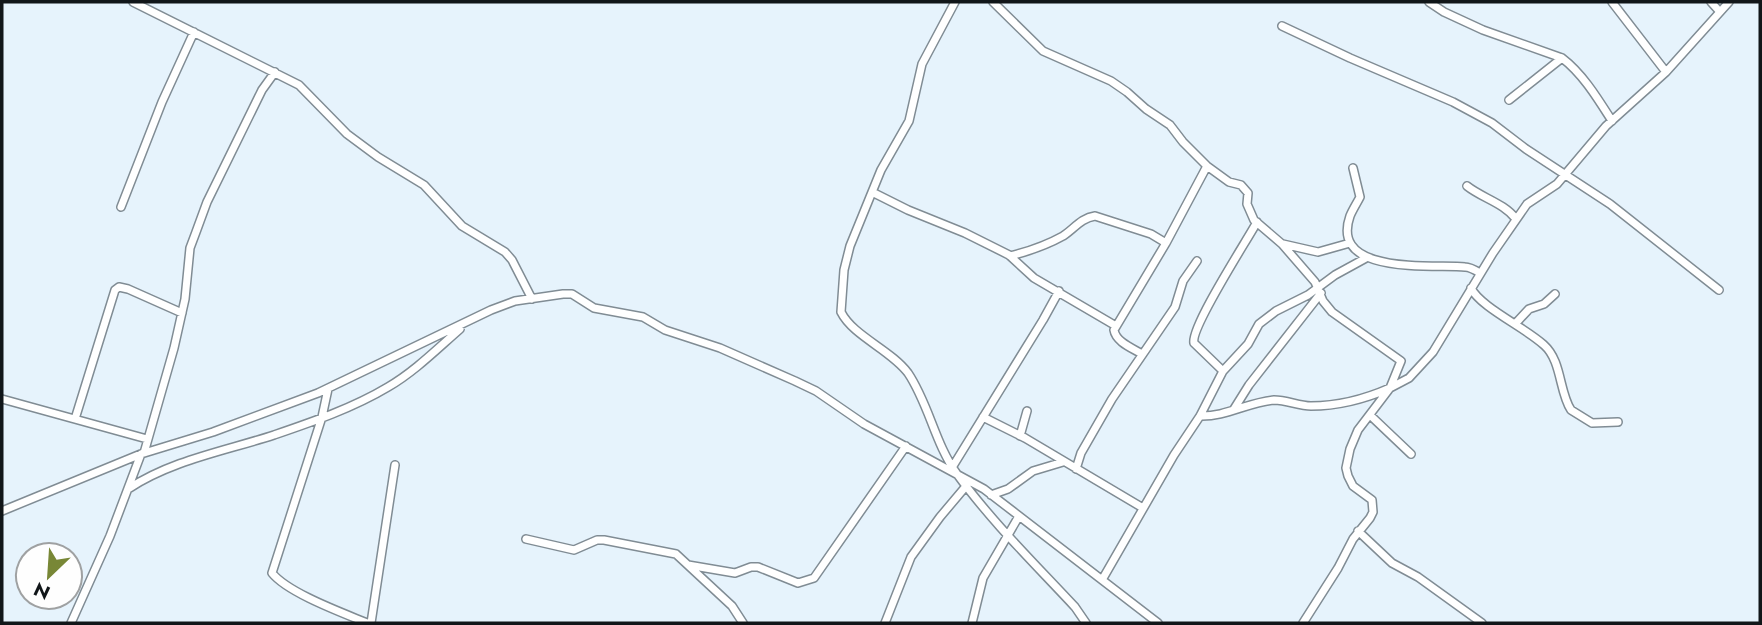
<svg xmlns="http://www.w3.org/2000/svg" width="1762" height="625" viewBox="0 0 1762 625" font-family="Jost,sans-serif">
<rect width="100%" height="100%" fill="#e6f3fc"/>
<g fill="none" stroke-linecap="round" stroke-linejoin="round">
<defs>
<path id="minor" d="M133 2 299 85 347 134 378 157 424 185 462 226 505 252 512 260 532 299
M955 2 922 64 909 121 881 170 850 246 844 270 841 312C853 336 891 350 908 373 929 404 935 444 957 474 992 522 1035 564 1075 607L1086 623
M993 2 1043 51 1111 81 1127 92 1146 109 1170 125 1183 142 1207 166 1229 182 1241 185 1248 193 1247 204 1254 220 1282 244 1315 282 1323 301 1332 312 1401 361 1390 388C1365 399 1340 406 1311 406 1299 406 1287 400 1274 400 1249 402 1225 417 1200 416
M1429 2 1444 12 1483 30 1562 58C1583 74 1598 99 1612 121
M1612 2 1666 72
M1711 2 1720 12
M1282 26 1350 58 1453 102 1492 123 1526 149 1610 204 1719 290
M1509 100 1562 58
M1353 168 1360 197C1357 203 1353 209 1350 216 1329 276 1434 264 1465 267 1470 267 1475 270 1480 273
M1467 186C1482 198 1504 203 1516 219
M872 192 908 210 965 233 1009 255 1034 278 1116 326
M121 207 162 102 194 32
M1283 244 1318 252 1350 243
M1010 256C1030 251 1045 246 1063 236 1074 229 1081 218 1095 216L1151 234 1166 243
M1471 288C1480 307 1526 328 1544 345 1562 361 1559 392 1571 410L1592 423 1618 422
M1516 323 1529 309 1544 304 1555 294
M1142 354C1132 348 1116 342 1114 330L1166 243 1207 166
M1223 371 1194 343C1190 328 1246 242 1257 222
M328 389 322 417 272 573C288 593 343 613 367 623
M2 399 147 439
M1234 409 1249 385 1321 293
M1371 416 1411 454
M983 417 1025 438 1143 508
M75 419 115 290 119 287 128 289 182 313
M1020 436 1027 411
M144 453 174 348 185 299 190 248 196 232 207 202 262 90 275 72
M953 466 1043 320 1059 291
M1076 469 1081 453 1112 399 1175 307 1183 281 1197 261
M128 489C172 460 225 451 274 435 312 422 353 408 388 387 414 372 437 349 460 329
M991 495 1008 489 1033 471 1063 462
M2 511 141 454 213 432 318 393 491 310 515 301 563 294H572L594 308 643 317 665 330 720 348 795 381 816 391 864 424 984 489 1158 623
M1358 531 1392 563 1418 577 1482 623
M526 539 574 550 597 540H604L676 554 732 606 743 623
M688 565 735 573 751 567H758L798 583 814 578 906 446
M1102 580 1174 455 1200 416 1223 371 1248 344 1259 324 1276 311 1308 295 1335 275 1366 258
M71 623 110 536 141 454
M371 623 395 465
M885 623 911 557 940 517 967 485
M972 623 983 578 1019 516
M1303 623 1338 568 1353 539 1370 518 1373 512 1372 500 1353 486 1348 476 1346 468 1350 449 1358 430 1390 388 1409 378 1433 352 1493 253 1527 204 1557 184 1606 126 1666 72 1729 2"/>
</defs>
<use href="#minor" stroke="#808c94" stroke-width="10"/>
<use href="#minor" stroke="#fff" stroke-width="7"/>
</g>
<rect width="1762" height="625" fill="none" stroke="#111619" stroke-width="7"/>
<g transform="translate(49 576) rotate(205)"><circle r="33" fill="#fefefe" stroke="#9fa1a2" stroke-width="2"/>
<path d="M0-5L12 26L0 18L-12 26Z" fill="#788736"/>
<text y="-10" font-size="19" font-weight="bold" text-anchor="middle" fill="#111619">N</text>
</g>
</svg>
